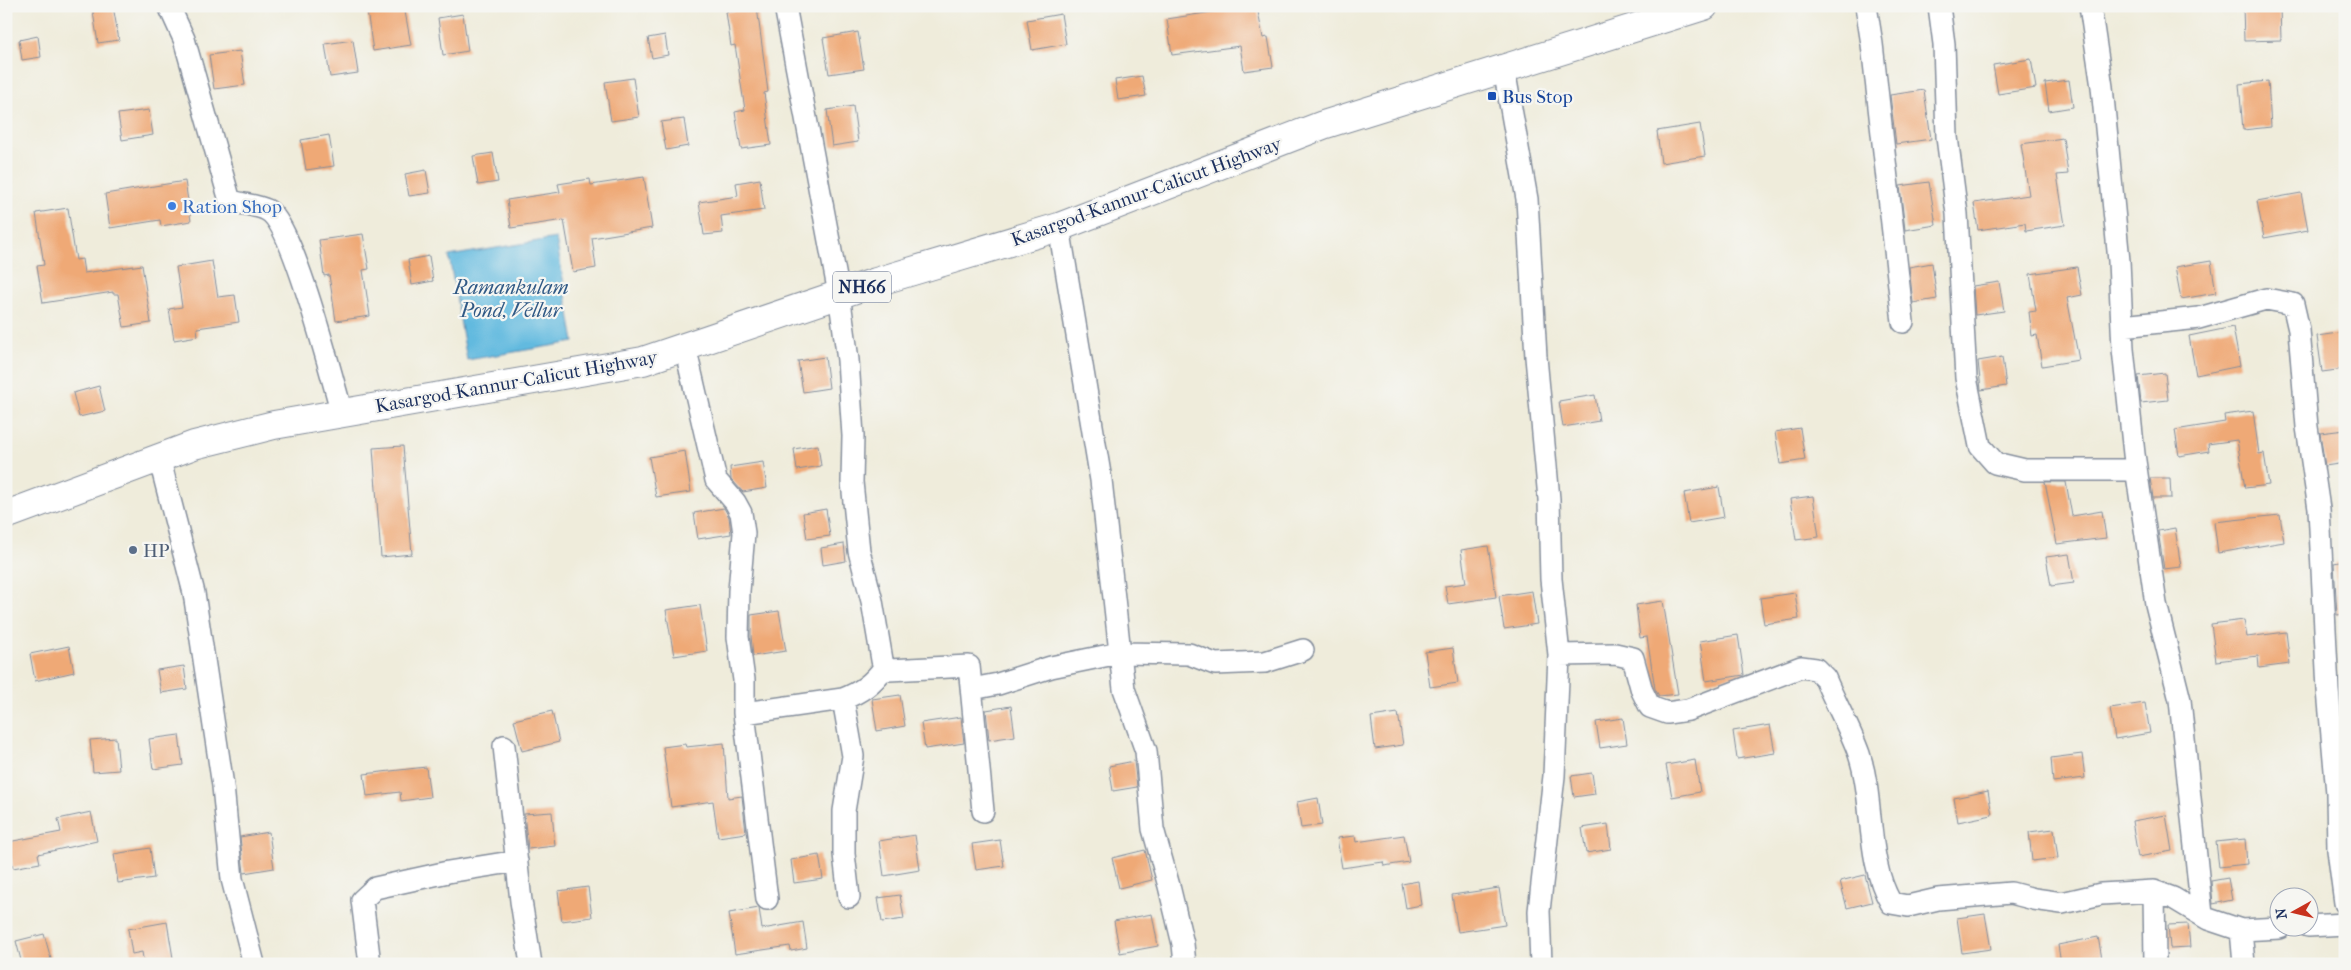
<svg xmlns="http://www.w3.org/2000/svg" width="2351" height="970" viewBox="0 0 2351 970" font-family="'IM FELL French Canon',serif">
<rect width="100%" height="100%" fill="#f6f6f2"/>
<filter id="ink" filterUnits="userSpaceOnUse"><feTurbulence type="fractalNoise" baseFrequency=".02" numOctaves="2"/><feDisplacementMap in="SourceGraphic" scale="10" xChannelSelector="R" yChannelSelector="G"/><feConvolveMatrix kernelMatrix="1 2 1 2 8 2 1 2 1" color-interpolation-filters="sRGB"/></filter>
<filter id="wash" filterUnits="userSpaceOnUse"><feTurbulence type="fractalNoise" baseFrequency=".0096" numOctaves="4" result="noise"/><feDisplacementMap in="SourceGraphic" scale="20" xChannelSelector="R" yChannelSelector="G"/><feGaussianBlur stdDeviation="1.12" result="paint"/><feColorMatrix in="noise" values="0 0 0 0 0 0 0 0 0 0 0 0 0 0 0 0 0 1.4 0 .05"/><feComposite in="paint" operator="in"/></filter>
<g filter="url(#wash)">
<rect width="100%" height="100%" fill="#efecdb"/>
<path fill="#62badf" stroke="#3e749e" d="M556 238 574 342 467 360 449 256Z"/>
<g id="blocks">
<path fill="#efa976" d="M92 6H113L119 40 98 43Z
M398 6H404L411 45 373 51 367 11Z
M1224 6H1257L1263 38 1268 37 1273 67 1244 71 1240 46 1172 55 1167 19 1225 10Z
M2243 6H2280L2281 40 2244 41Z
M757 7 768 92 764 93 771 145 741 149 735 112 745 110 735 45 731 46 726 12Z
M463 14 468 51 443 55 438 18Z
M1061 14 1066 44 1032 50 1027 20Z
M858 32 864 69 829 74 823 38Z
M665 35 668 55 652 58 648 38Z
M38 36 41 57 22 60 19 40Z
M353 40 358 73 330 77 325 44Z
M240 51 245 85 214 89 209 55Z
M2031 59 2036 88 1998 94 1993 65Z
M1142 76 1146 96 1118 100 1115 80Z
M633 78 639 117 611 121 605 82Z
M2069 80 2073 107 2049 111 2045 83Z
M2268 81 2271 127 2243 130 2239 84Z
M1924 90 1931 139 1896 144 1890 95Z
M853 106 858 142 832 146 827 110Z
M149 110 153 135 122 140 118 114Z
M684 119 688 146 666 150 661 122Z
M1700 124 1705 156 1661 163 1657 131Z
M329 135 334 166 306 170 301 140Z
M2063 138 2068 174 2057 175 2065 225 2026 231 2025 223 1978 230 1974 203 2029 195 2021 144Z
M493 153 498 182 478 185 473 156Z
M426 170 430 193 409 196 405 174Z
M644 177 652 228 592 238 596 268 573 272 564 220 511 228 507 200 560 192 558 184 590 179 591 185Z
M760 179 764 210 721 216 723 233 704 235 699 202 738 196 736 183Z
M185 181 191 221 161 226 160 220 110 228 105 194Z
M1929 182 1936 225 1905 230 1900 186Z
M2301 193 2308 230 2264 238 2257 201Z
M68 208 76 260 82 259 84 273 142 265 151 323 124 327 118 294H113V292L43 303 37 266 44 265 36 213Z
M363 234 369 269 363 270 370 316 336 321 329 275 324 276 319 240Z
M429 256 433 281 412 285 408 260Z
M212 261 218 297 235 295 239 322 197 328 198 336 174 340 169 309 182 307 176 267Z
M2211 261 2216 293 2181 299 2175 267Z
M1932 263 1937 299 1913 303 1909 267Z
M2077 267 2082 295 2067 298 2079 360 2042 366 2037 335 2032 336 2029 312 2036 311 2030 274Z
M1999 282 2004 311 1975 315 1973 286Z
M2233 327 2240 366 2196 375 2189 336Z
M2345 332V369L2322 372 2317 336Z
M825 357 829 388 803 392 798 361Z
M2002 357 2006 386 1981 390 1978 361Z
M2165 373 2168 400 2141 403 2138 376Z
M99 386 105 411 79 417 73 393Z
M1595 395 1599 421 1563 427 1559 401Z
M2253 411 2259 454 2264 453 2269 485 2245 488 2237 440 2208 444 2209 451 2179 456 2175 430 2225 422 2224 415Z
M1800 428 1805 460 1780 464 1775 432Z
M2345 430V463L2325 466 2320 433Z
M818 445 821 466 797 470 794 449Z
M403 446 412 554 381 557 373 448Z
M685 451 691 492 656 497 649 457Z
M763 462 767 488 743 492 731 479 730 467Z
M2150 478H2170L2171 498H2153Z
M2045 482H2066L2072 516 2102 511 2106 538 2057 544Z
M1719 487 1724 517 1689 523 1684 493Z
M1813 496 1819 537 1796 540 1790 499Z
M724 508 729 517 731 534 698 539 694 513Z
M826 509 830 536 807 539 803 513Z
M2280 515 2284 542 2218 553 2214 522Z
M2175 528 2181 567 2164 569 2158 531Z
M844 544 846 561 823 565 821 548Z
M1488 546 1496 597 1448 604 1445 586 1466 583 1461 550Z
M2069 554 2074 583 2051 586 2046 557Z
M2345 561V614L2337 615 2334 563Z
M1532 591 1537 624 1504 629 1499 596Z
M1795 593 1799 619 1764 624 1760 598Z
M1663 601 1678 694 1659 696 1655 689 1647 637 1640 638 1636 605Z
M700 605 707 651 674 656 666 610Z
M779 611 786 651 753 656 751 636V615Z
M2244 620 2247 637 2286 632 2290 664 2259 668 2258 656 2216 661 2211 624Z
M1738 635 1744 675 1706 681 1700 641Z
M69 646 74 672 35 681 30 654Z
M1453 648 1458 683 1430 687 1425 652Z
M184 666 187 689 161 693 157 670Z
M900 695 905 726 877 731 872 699Z
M2145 703 2150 733 2115 739 2110 708Z
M1011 706 1015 736 989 740 986 710Z
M552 711 559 742 522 751 514 720Z
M1398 713 1403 745 1375 749 1371 717Z
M961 717 964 743 925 749 921 723Z
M1623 718 1627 744 1600 748 1596 722Z
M1770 725 1775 753 1737 759 1733 731Z
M179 735 183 765 153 769 149 739Z
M116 738 119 770 93 772 90 740Z
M724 743 728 798 742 796 746 833 718 837 713 801 671 807 663 747 685 744 686 747Z
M2082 754 2085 778 2053 782 2051 758Z
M1695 760 1700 792 1672 797 1666 765Z
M1134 761 1137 787 1113 791 1109 766Z
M426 767 430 797 401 801 400 792 367 796 364 774Z
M1592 773 1595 794 1574 797 1571 776Z
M1988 791 1992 815 1958 822 1954 798Z
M1318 798 1322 825 1301 828 1297 802Z
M91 812 97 841 38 854 40 863 13 868 8 842 61 832 58 819Z
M552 812 555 846 528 849 524 814Z
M2166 815 2172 851 2138 857 2132 821Z
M1608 824 1611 849 1586 853 1582 828Z
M2054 829 2058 858 2032 861 2029 832Z
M269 832 274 868 244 873 240 837Z
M915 835 920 870 884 876 879 841Z
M1404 835 1409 862 1384 866 1383 862 1342 868 1337 838 1355 836 1356 842Z
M2245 839 2247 864 2219 867 2216 842Z
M1000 840 1004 866 976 870 972 844Z
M150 848 154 878 118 883 114 854Z
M1145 850 1152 880 1119 888 1112 858Z
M819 855 823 879 794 883 791 860Z
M1865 875 1872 902 1847 908 1840 881Z
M2228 878 2232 900 2213 904 2211 881Z
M1418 881 1421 905 1406 908 1402 884Z
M588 887 592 917 562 921 558 891Z
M1499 888 1505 925 1458 932 1452 895Z
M900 895 904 919 882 922 878 898Z
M759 908 762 929 803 922 807 948 791 951 790 946 735 954 729 913Z
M1152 914 1158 946 1120 953 1114 921Z
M1985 914 1991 949 1962 953 1957 918Z
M167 922 174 964H144L142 952 132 954 128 929Z
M2188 924 2190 947 2170 948 2168 925Z
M44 934 51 959 33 964H22L16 941Z
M2098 937 2103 964H2061L2058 945Z"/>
</g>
</g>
<g filter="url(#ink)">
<use href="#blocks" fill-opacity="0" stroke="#858e9c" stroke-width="1"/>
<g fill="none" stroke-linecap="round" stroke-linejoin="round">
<defs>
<path id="minor" d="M169 6 184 39 230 201C241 204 257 205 267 210 293 223 332 379 342 413
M785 6 839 294 848 360 853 436 852 482 859 551 872 601 882 660 884 668 889 670 969 666 983 811
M1866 6 1872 44 1903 322
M1939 6 1944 44 1947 137 1957 214 1966 378 1980 446 1995 463 2025 470H2136
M2090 6 2102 87 2119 261 2123 349 2134 454 2156 604 2180 700 2202 915
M1504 69 1527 199 1536 357 1549 499 1551 579 1559 655 1554 776 1539 911 1541 964
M1059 227 1101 480 1124 689 1146 751 1153 829 1169 886 1183 944 1185 964
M2122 326 2199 318 2266 299 2293 304 2299 330 2307 427 2319 509 2328 690 2337 793 2338 850 2345 903
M685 347 716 480 735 502 741 513 744 533 739 591 738 637 744 680V713L767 899
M159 457 194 593 223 786 232 879 254 964
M1559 655 1615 654 1633 658 1642 691 1650 707 1667 713 1688 710 1801 667 1816 669 1825 678C1835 703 1850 728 1859 754 1875 802 1865 858 1891 903L1908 906 1938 899 2011 893 2034 899 2062 903 2101 894 2154 891 2173 898 2208 919 2241 930
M972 689 998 684 1051 667 1119 653 1189 654 1215 664 1265 662 1303 650
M843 699C861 692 872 684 884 668
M744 713 843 699 853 756 844 811V854L849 897
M504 746 521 901 531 964
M2154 891 2155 964
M2308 926 2345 924
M370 964 362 900 375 888 448 872 517 861
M2244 964 2241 930 2280 928"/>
<path id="highway" d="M6 515 194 445 274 425 643 361 876 282 1059 227 1323 125 1704 6"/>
</defs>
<use href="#minor" stroke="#858e9c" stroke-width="24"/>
<use href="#highway" stroke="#858e9c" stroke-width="30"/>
<use href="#minor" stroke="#fff" stroke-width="21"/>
<use href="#highway" stroke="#fff" stroke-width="28"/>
</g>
</g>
<rect fill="#1a4fb4" stroke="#f6f6f2" stroke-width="2" x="1487" y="91" width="10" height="10" rx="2.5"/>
<circle fill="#3f7fe0" stroke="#f6f6f2" stroke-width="2" cx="172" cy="206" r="5"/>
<circle fill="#5c6f8a" stroke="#f6f6f2" stroke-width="2" cx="133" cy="550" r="5"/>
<g text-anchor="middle" stroke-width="4.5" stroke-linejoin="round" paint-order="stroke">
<rect fill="#f6f6f2" stroke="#5d6b8a" stroke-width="1" x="833" y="271.5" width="58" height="31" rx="4"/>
<g font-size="18" font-weight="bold" fill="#1b2f5e">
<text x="862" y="293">NH66</text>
</g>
<g font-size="19" fill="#164399" stroke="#f6f6f2" text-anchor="start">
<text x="1502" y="103">Bus Stop</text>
</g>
<g font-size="19" fill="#1b2f5e" stroke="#f6f6f2">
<text transform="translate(1146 191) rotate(-20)" y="7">Kasargod-Kannur-Calicut Highway</text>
<text transform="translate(516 381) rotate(-10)" y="7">Kasargod-Kannur-Calicut Highway</text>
</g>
<g font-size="19" fill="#366cbe" stroke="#f6f6f2" text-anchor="start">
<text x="182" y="213">Ration Shop</text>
</g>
<g font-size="19" fill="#4e5e75" stroke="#f6f6f2" text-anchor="start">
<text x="143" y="557">HP</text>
</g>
<g font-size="20" font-style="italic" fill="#305985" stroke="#f6f6f2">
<text x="511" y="294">Ramankulam<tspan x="511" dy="23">Pond, Vellur</tspan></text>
</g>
</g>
<rect width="2351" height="970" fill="none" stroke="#f6f6f2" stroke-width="25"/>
<g transform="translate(2294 912) rotate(262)"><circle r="24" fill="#f6f6f2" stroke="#9ea6b7"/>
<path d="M0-4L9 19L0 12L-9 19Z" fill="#c8321e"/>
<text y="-8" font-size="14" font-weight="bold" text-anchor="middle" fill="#1b2f5e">N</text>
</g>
</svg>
